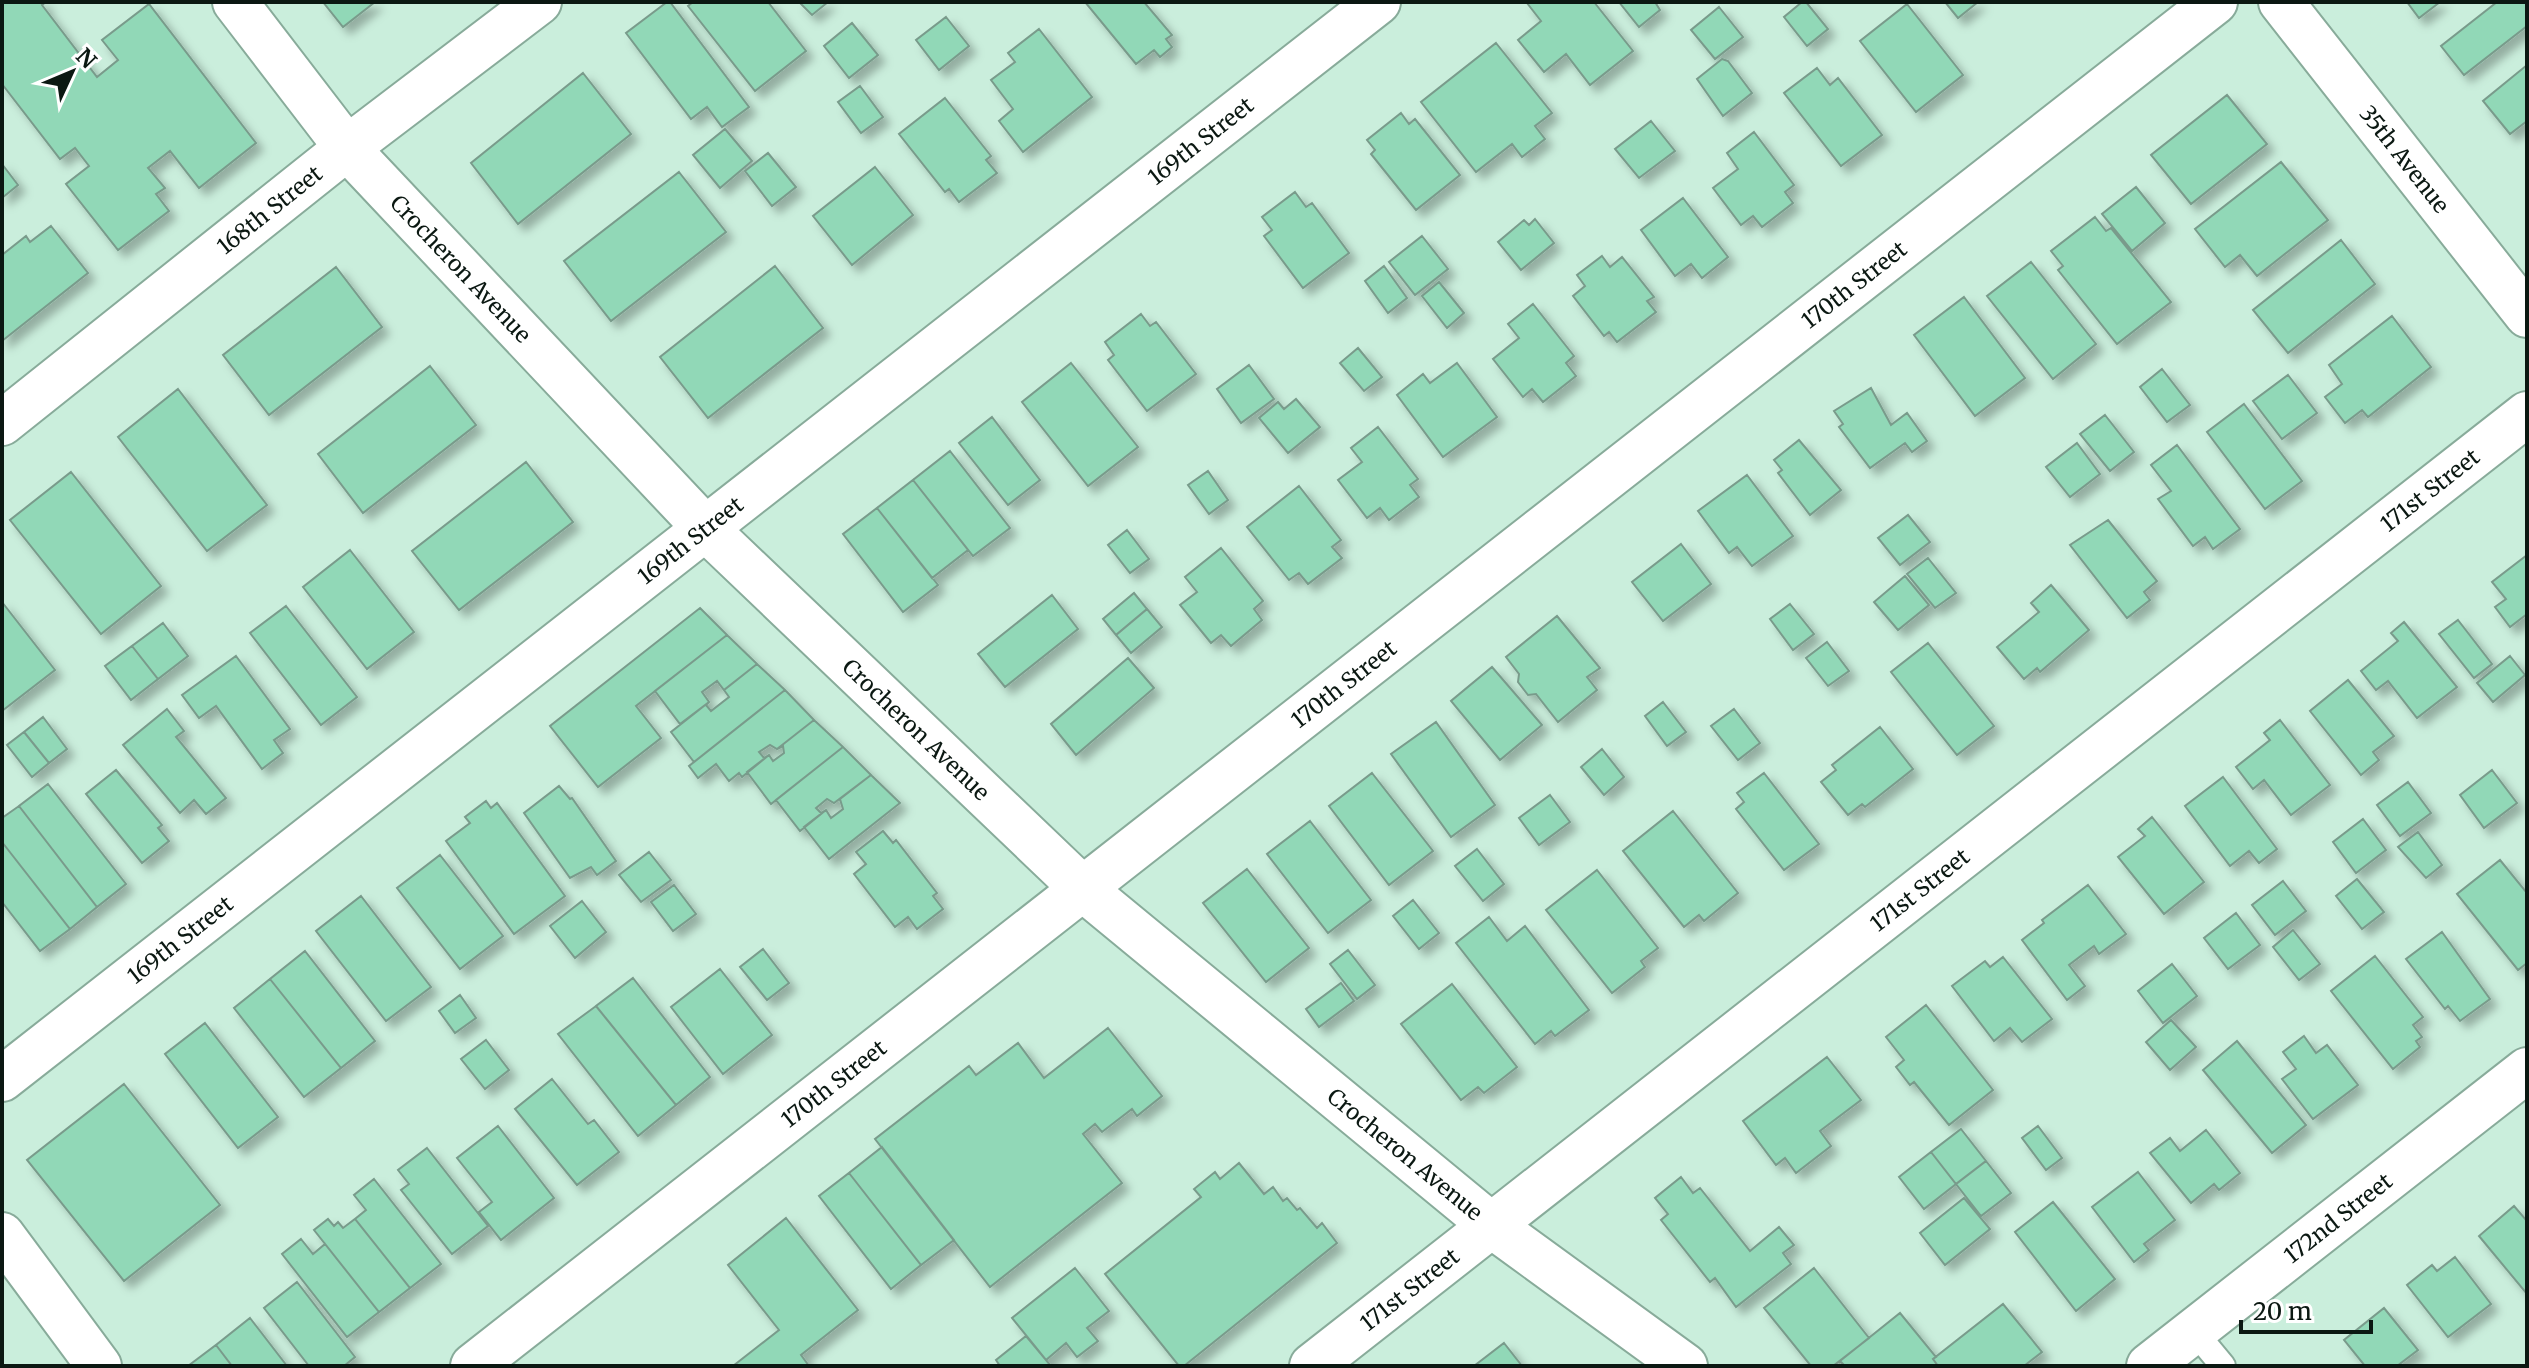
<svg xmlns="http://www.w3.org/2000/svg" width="2529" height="1368" viewBox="0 0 2529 1368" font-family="Merriweather,serif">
<defs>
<filter id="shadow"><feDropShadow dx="7" dy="7" stdDeviation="4" flood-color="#0004"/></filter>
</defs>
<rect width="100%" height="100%" fill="#caeedc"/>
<path fill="#91d8b7" stroke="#799b8b" stroke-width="2" filter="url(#shadow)" d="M2 2H46L42 5 97 77 118 60 102 40 149 4 256 143 199 188 170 151 148 168 165 188 156 194 169 211 118 250 66 184 89 166 75 148 60 159 2 84Z
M323 2H375L343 27Z
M667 2H670L749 107 722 127 707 107 691 119 626 33Z
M693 2H768L806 51 755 91 688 6Z
M799 2H828L812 15Z
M1085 2H1144L1172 35 1166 39 1172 47 1160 57 1154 50 1136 64Z
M1594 2 1633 51 1590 85 1566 54 1544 72 1518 40 1541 21 1527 3Z
M1619 2H1655L1660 10 1639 27Z
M1802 2H1806L1828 29 1807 46 1784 17Z
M1945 2H1978L1958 18Z
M2407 2H2440L2419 18Z
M2497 2H2527V26L2464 75 2441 46Z
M1907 4 1963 75 1916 112 1860 41Z
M1719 7 1743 37 1715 59 1691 30Z
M946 17 969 46 939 70 916 40Z
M852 23 878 55 849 78 824 46Z
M1039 29 1092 97 1023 152 999 121 1013 109 991 80 1015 62 1008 53Z
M1496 43 1552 113 1535 126 1545 139 1522 157 1512 144 1476 172 1421 102Z
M1722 59 1728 61 1752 93 1723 116 1697 79Z
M2527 65V121L2510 134 2483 101Z
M1817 68 1830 85 1838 78 1882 135 1841 166 1784 93Z
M583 73 631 134 518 224 471 163Z
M860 86 883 117 861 133 838 102Z
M2227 95 2267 144 2191 204 2151 155Z
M945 98 991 156 986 160 997 173 959 202 949 189 945 192 899 134Z
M1401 113 1409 124 1415 119 1460 175 1416 210 1371 154 1375 150 1367 140Z
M1651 121 1675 151 1639 178 1615 149Z
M725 129 752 161 720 188 693 155Z
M1754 132 1794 185 1785 192 1793 203 1762 227 1753 216 1741 225 1713 188 1738 169 1727 153Z
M768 153 796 187 772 206 745 171Z
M2281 162 2328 220 2257 276 2240 255 2225 267 2195 229Z
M2 164 18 185 2 198Z
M875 167 913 215 852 265 813 216Z
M679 172 726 232 611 321 564 261Z
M2136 187 2165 223 2132 251 2102 214Z
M1295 192 1306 207 1312 203 1349 253 1303 288 1264 236 1272 230 1262 217Z
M1683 198 1728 257 1702 278 1691 264 1675 276 1641 230Z
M2095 217 2106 231 2111 228 2171 302 2117 344 2058 270 2063 266 2051 251Z
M1535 219 1554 243 1521 270 1498 242 1524 220 1529 225Z
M51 226 88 273 2 341V255L26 236 30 242Z
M1422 236 1448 269 1415 295 1389 262Z
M2341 240 2375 284 2288 353 2253 310Z
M1602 256 1610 267 1622 257 1654 297 1647 301 1656 312 1617 342 1609 332 1604 336 1573 296 1585 286 1577 275Z
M2031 262 2096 344 2053 379 1987 296Z
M775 266 823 328 708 418 660 357Z
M1384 266 1407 298 1388 313 1365 281Z
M336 267 382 327 269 415 223 355Z
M1439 282 1464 313 1447 328 1422 296Z
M1964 297 2025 378 1975 416 1914 335Z
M1533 304 1574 356 1566 363 1576 376 1543 402 1532 389 1523 397 1493 359 1519 338 1508 324Z
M1141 314 1150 326 1156 322 1196 374 1147 411 1108 360 1114 355 1105 342Z
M2392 316 2431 367 2368 417 2362 410 2345 423 2325 397 2342 384 2329 365Z
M1358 348 1382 377 1364 391 1340 363Z
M1071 363 1138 447 1088 486 1022 402Z
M1457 363 1497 417 1443 457 1397 395 1423 374 1430 383Z
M1249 365 1274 399 1241 423 1217 389Z
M430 366 476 425 363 513 318 454Z
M2162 369 2190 405 2167 422 2140 387Z
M2288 375 2317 413 2282 439 2253 401Z
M1871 388 1891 425 1907 413 1927 441 1912 452 1905 443 1870 468 1839 427 1843 424 1834 411Z
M178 389 267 505 207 551 118 437Z
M1296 399 1320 427 1288 453 1259 418 1278 402 1284 409Z
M2244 404 2302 481 2265 509 2207 432Z
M2105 415 2134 452 2110 471 2080 434Z
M992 417 1040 480 1008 505 959 443Z
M1378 427 1418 479 1410 485 1419 497 1389 520 1380 508 1367 518 1338 480 1362 462 1351 448Z
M1799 440 1841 490 1810 515 1778 473 1782 470 1774 460Z
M2077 443 2100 474 2070 497 2046 467Z
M2177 445 2240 529 2213 549 2205 537 2193 546 2158 499 2171 491 2151 465Z
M950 451 1010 528 973 556 913 480Z
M526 462 573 522 459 610 412 551Z
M1208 471 1228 500 1209 514 1188 485Z
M71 472 161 586 101 634 10 520Z
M1747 475 1793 536 1752 566 1737 547 1729 553 1698 511Z
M913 480 968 550 932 578 877 508Z
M1299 486 1341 540 1332 547 1342 558 1308 584 1299 573 1289 580 1247 527Z
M877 508 938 585 903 612 843 534Z
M1908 515 1930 542 1900 565 1878 538Z
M2108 520 2157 581 2144 592 2150 600 2127 618 2070 545Z
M1127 530 1149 559 1130 573 1108 545Z
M1681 544 1711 584 1663 621 1632 582Z
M1221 548 1263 601 1254 609 1262 620 1231 646 1221 635 1211 643 1180 605 1197 592 1185 577Z
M350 550 414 632 367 669 303 587Z
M2527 555V614L2510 627 2495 607 2506 599 2492 582Z
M1928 558 1956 593 1935 608 1907 574Z
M1905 576 1929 605 1898 630 1874 602Z
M2051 585 2089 630 2040 672 2037 668 2024 679 1997 647 2039 612 2031 603Z
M1134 593 1147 609 1116 635 1103 619Z
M1052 595 1078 629 1005 687 978 654Z
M2 602 55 670 2 711Z
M1790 604 1814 634 1793 650 1770 619Z
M286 606 357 697 321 725 250 633Z
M700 608 727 635 636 706 661 738 598 787 550 726Z
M1147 609 1162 627 1131 653 1116 635Z
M1557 616 1600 668 1587 677 1597 690 1558 722 1536 694 1528 695 1518 682 1519 674 1506 657Z
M2458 620 2492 664 2474 678 2439 634Z
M2404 622 2457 687 2417 718 2388 681 2376 690 2361 671 2398 641 2391 633Z
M163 623 188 656 158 679 132 646Z
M727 635 757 664 724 690 717 681 702 692 709 702 680 724 655 691Z
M1827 642 1849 671 1828 686 1806 658Z
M1928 643 1994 726 1957 755 1891 672Z
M132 646 158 679 131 700 105 666Z
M236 656 290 729 274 740 283 753 262 769 216 706 199 718 182 695Z
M2510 656 2525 675 2493 702 2477 683Z
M1128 658 1154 688 1076 755 1051 724Z
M757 664 785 690 694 762 671 732 709 702 706 705 711 711 729 697 724 690Z
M1492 667 1542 725 1500 760 1451 701Z
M2348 680 2394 736 2373 752 2379 760 2361 775 2310 711Z
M785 690 814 720 777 749 770 745 759 752 764 758 769 755 742 777 739 773 729 781 716 764 698 778 689 766Z
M1663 702 1686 732 1667 746 1645 716Z
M167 709 184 731 176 737 226 798 206 814 194 800 180 813 123 745Z
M1734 709 1760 743 1738 760 1711 726Z
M43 717 67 749 49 763 24 732Z
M814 720 843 747 771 804 747 772 769 755 773 761 784 753 783 746 777 749Z
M2280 720 2330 785 2291 815 2264 780 2253 789 2236 767 2270 740 2264 733Z
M1436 722 1495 805 1451 837 1391 754Z
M1880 727 1913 769 1865 807 1862 804 1848 815 1821 782 1836 770 1832 765Z
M24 732 49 763 32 777 7 745Z
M843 747 871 775 834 803 827 799 816 808 821 813 826 810 800 831 776 800Z
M1602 749 1624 777 1604 795 1581 767Z
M116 770 162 825 158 828 169 841 142 863 86 794Z
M2492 770 2517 803 2484 828 2460 795Z
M1372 773 1433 851 1389 885 1329 806Z
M1764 773 1819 844 1784 870 1736 809 1744 802 1737 793Z
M871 775 900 803 829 859 804 827 826 810 831 818 843 809 840 799Z
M2223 777 2277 849 2259 863 2249 851 2230 866 2185 806Z
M2408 782 2431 813 2400 836 2377 805Z
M48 784 126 884 97 907 19 806Z
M559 786 570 799 572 798 616 861 597 875 591 867 570 878 524 813Z
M1550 795 1570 822 1539 845 1519 818Z
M486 801 491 808 497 803 565 896 514 934 446 841 470 823 465 817Z
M19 806 97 907 70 929 2 842V818Z
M1673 811 1738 893 1704 921 1699 915 1684 927 1623 851Z
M2152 817 2204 882 2164 914 2118 857 2145 836 2138 829Z
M2363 819 2386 850 2356 873 2333 842Z
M1310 821 1371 900 1328 933 1267 854Z
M883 831 893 843 896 840 937 893 933 896 943 909 917 929 908 917 895 927 854 874 866 864 856 852Z
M2418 832 2442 865 2426 878 2398 847Z
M2 842 70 929 40 951 2 902Z
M1477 849 1504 884 1483 901 1455 866Z
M649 852 671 880 641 902 619 875Z
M440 855 503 936 460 969 397 888Z
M2500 860 2527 893V963L2518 970 2457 894Z
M1247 869 1309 948 1266 982 1203 903Z
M1597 870 1658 948 1641 961 1645 967 1612 993 1546 910Z
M2357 879 2384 912 2362 929 2336 896Z
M2283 881 2306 911 2275 935 2252 905Z
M674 885 696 914 673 931 651 902Z
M2088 885 2126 934 2099 954 2094 946 2069 965 2085 986 2067 1000 2022 940 2044 923 2042 920Z
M361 896 431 987 386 1021 316 931Z
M1413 900 1439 933 1419 949 1393 916Z
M582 901 606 932 575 958 550 926Z
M2236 913 2260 945 2228 969 2204 938Z
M1489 917 1507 941 1525 926 1589 1010 1555 1036 1551 1031 1535 1044 1456 943Z
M2293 930 2320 964 2299 980 2273 947Z
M2442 932 2490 999 2460 1021 2448 1006 2445 1009 2406 959Z
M763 949 789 983 767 1000 740 967Z
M1348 950 1375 985 1357 999 1330 964Z
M305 951 375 1041 341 1068 270 979Z
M2375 956 2423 1017 2413 1025 2422 1037 2416 1041 2420 1047 2393 1069 2331 991Z
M2003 957 2052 1019 2022 1042 2010 1028 1994 1041 1952 986 1985 961 1990 967Z
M2172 964 2197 996 2163 1023 2138 991Z
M720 969 772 1035 723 1074 671 1007Z
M633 978 710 1077 676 1105 596 1006Z
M270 979 341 1068 304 1097 234 1008Z
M1341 983 1354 1001 1319 1027 1306 1009Z
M1452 984 1517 1067 1484 1093 1478 1087 1461 1100 1401 1024Z
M460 995 476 1018 455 1033 439 1011Z
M1926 1005 1993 1090 1949 1125 1914 1082 1910 1085 1896 1067 1904 1060 1886 1037Z
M596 1006 676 1105 638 1136 558 1034Z
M2171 1020 2196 1047 2170 1070 2146 1042Z
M205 1023 278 1117 238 1148 165 1054Z
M1108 1028 1162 1096 1137 1116 1132 1109 1102 1132 1095 1124 1083 1134 1122 1183 990 1287 875 1139 969 1066 976 1075 1018 1043 1044 1078Z
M2304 1036 2316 1053 2327 1045 2358 1085 2313 1119 2282 1079 2296 1069 2283 1052Z
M486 1040 509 1070 485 1089 461 1059Z
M2237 1041 2306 1125 2272 1153 2203 1070Z
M1827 1057 1861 1100 1820 1131 1831 1146 1796 1173 1785 1158 1776 1165 1743 1121Z
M552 1079 588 1124 594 1120 619 1152 577 1185 515 1109Z
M124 1084 220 1205 124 1281 27 1160Z
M498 1126 554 1198 501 1240 479 1212 492 1202 457 1158Z
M2038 1126 2062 1158 2046 1170 2022 1138Z
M1961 1129 1986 1161 1956 1184 1931 1152Z
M2206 1130 2240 1173 2219 1190 2214 1184 2191 1203 2150 1153 2170 1138 2180 1151Z
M882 1147 954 1240 921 1265 849 1173Z
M427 1148 488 1226 452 1254 401 1190 409 1184 398 1170Z
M1931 1152 1956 1184 1924 1209 1899 1177Z
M1986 1161 2011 1193 1981 1216 1956 1184Z
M1239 1163 1264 1194 1273 1187 1283 1201 1287 1198 1297 1210 1300 1208 1317 1228 1322 1223 1337 1243 1184 1366H1179L1105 1274 1201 1197 1194 1189 1215 1172 1220 1179Z
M2138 1172 2175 1220 2144 1244 2149 1250 2134 1262 2092 1207Z
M849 1173 921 1265 891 1289 819 1196Z
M1681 1177 1693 1193 1700 1188 1750 1251 1779 1227 1794 1245 1783 1253 1791 1264 1736 1307 1715 1278 1710 1282 1661 1220 1668 1214 1655 1198Z
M374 1179 441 1264 410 1288 355 1219 366 1210 354 1195Z
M1964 1198 1990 1229 1945 1265 1920 1233Z
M2053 1202 2115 1279 2076 1311 2015 1232Z
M2514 1206 2527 1221V1294L2479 1236Z
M786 1218 858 1310 801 1355 809 1366H733L779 1330 728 1265Z
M328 1219 334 1226 338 1222 343 1228 355 1219 410 1288 379 1312 314 1230Z
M301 1239 313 1254 325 1244 379 1312 347 1337 282 1254Z
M2455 1257 2491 1304 2448 1337 2407 1285 2432 1265 2437 1271Z
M1075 1268 1109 1311 1087 1328 1098 1341 1077 1357 1066 1343 1046 1360 1012 1318Z
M1814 1268 1869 1338 1833 1366H1811L1764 1308Z
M297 1282 355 1357 344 1366H309L264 1308Z
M2003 1304 2042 1352 2024 1366H1938L1933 1359Z
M2384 1308 2418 1350 2397 1366H2365L2344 1340Z
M1900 1313 1936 1357 1933 1359 1938 1366H1845L1840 1361Z
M250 1318 287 1366H232L216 1345Z
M1026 1336 1051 1366H1000L996 1360Z
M1504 1343 1522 1366H1474Z
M216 1345 232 1366H188Z"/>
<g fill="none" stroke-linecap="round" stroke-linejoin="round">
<defs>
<path id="service" d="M2194 1331 2223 1366"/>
<g id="minor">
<path id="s1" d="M2281 2 2527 315"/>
<path id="s2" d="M2 423 347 148 539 2"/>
<path id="s3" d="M2 1079 1378 2"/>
<path d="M2 1235 99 1366"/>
<path id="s4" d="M473 1366 2215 2"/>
<path id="s5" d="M1312 1366 2527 414"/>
<path id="s6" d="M2149 1366 2527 1070"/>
</g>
<g id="tertiary">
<path id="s7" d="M235 2 347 148 706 529 1082 888 1491 1225 1685 1366"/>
</g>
</defs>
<use href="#service" stroke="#88ab9a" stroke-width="28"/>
<use href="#minor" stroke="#88ab9a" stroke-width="48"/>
<use href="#tertiary" stroke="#88ab9a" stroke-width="48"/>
<use href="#service" stroke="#fff" stroke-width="24"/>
<use href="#minor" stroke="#fff" stroke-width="44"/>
<use href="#tertiary" stroke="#fff" stroke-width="44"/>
</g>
<g text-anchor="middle" stroke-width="6" stroke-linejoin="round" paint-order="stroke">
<g font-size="22" fill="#0b1812" stroke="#fff">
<text dy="8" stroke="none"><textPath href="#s3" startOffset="1522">169th Street</textPath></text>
<text dy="8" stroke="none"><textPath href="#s1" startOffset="200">35th Avenue</textPath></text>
<text dy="8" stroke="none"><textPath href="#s2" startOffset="342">168th Street</textPath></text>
<text dy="8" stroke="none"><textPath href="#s7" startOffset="350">Crocheron Avenue</textPath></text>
<text dy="8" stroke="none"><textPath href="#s4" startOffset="1754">170th Street</textPath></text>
<text dy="8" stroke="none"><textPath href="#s5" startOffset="1420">171st Street</textPath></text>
<text dy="8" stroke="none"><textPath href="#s3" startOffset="874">169th Street</textPath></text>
<text dy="8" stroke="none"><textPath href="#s4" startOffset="1106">170th Street</textPath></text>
<text dy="8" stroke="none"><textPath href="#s7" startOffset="998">Crocheron Avenue</textPath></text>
<text dy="8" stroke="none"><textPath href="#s5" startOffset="772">171st Street</textPath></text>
<text dy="8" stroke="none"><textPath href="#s3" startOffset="226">169th Street</textPath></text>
<text dy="8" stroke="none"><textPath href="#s4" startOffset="458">170th Street</textPath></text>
<text dy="8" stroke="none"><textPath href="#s7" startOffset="1646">Crocheron Avenue</textPath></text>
<text dy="8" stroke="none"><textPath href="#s6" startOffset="240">172nd Street</textPath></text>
<text dy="8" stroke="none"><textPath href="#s5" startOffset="124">171st Street</textPath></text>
</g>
</g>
<rect width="2529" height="1368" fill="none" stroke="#0b1812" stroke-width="8"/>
<g transform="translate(72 72) rotate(46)" stroke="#ffffff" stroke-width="6" paint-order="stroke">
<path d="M0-6L14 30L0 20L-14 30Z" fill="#0b1812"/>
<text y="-12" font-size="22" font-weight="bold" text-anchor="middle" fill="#0b1812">N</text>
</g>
<path d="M2241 1320v12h130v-12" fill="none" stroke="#0b1812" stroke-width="4"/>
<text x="2253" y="1320" font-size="24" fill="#0b1812" stroke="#ffffff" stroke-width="6" paint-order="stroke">20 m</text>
</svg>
